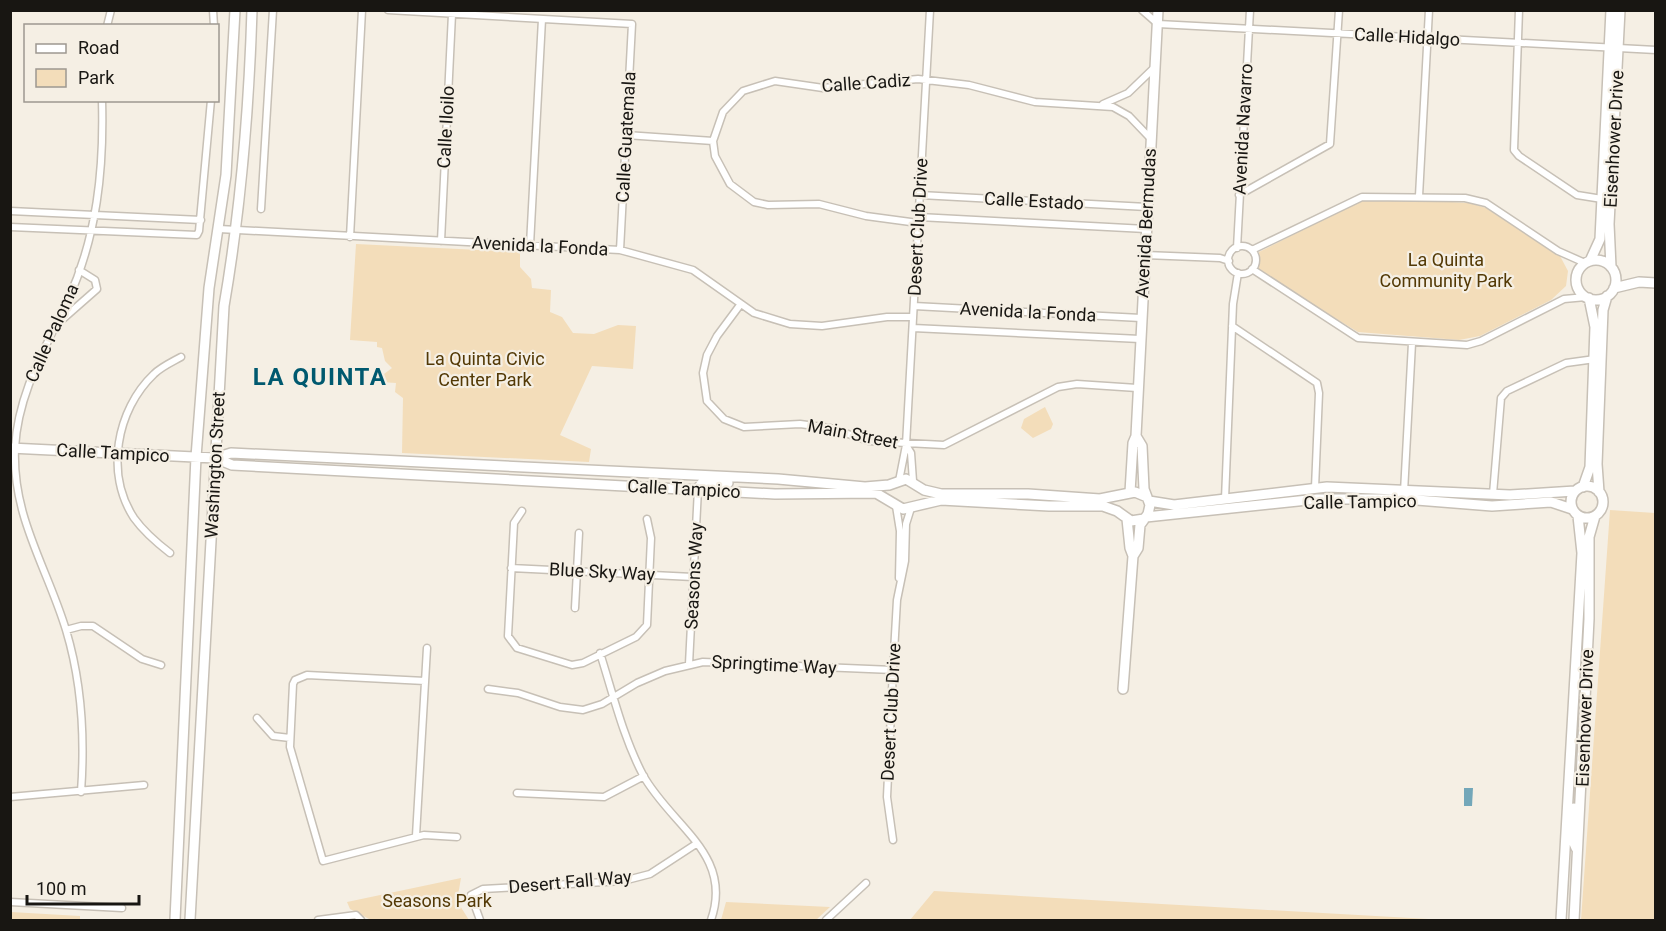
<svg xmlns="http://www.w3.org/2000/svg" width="1666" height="931" viewBox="0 0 1666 931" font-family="Roboto,sans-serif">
<rect width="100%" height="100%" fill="#f5efe4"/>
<path fill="#f3ddba" d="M1382 198 1470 203 1486 208 1560 256 1568 271 1566 286 1551 300 1480 336 1459 340 1358 332 1259 272V252L1354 204 1367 199Z
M356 244 520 252V267L531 279 532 288 551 290 550 312 562 317 573 333 594 334 618 325 636 326 633 369 592 366 560 435 591 449 589 462 402 453 403 398 395 392 396 383 381 382 384 374 392 368 385 361 382 348 377 347V342L350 340Z
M1045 407 1053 424 1051 429 1033 438 1021 428 1024 419Z
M1610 510 1655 513V920H1581Z
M461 878 457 901 469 920H371L350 909 347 902Z
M934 891 1446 920H910Z
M726 902 830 907 816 920H721Z
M11 912 80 916V920H11Z"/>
<path fill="#73a7b9" d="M1464 788H1473L1472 806H1464Z"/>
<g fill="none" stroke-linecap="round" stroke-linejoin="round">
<defs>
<path id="street" d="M213 10 214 26
M388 10 632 24 620 250
M1142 10 1158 24 1656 50
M1519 10 1514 150 1519 156 1577 195 1602 199
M107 26 111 10
M1103 104 1128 93 1155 67
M626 135 713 141
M920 195 1147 207
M1239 195 1330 144 1339 10
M1419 196 1429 10
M261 209 273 10
M10 211 201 220
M919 217 1146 229
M918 223 866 216 819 204 768 205 754 202 730 184 715 156 713 141 723 112 743 91 775 81 823 88 918 79 969 85 1035 102 1113 107 1129 116 1151 139
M10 227 197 235 199 231 211 100
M219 229 620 250 693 270 754 313 790 324 822 326 887 317H913
M350 237 362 10
M441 241 452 14
M530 245 542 19
M1228 260a14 14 0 1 1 28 0a14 14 0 1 1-28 0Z
M1237 248 1250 10
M1252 250 1362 197 1465 198 1486 203 1558 251 1585 263
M1145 255 1220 258 1229 261
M1252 269 1358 338 1467 345 1481 341 1564 299 1586 297
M740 305 717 336 707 355 703 373 707 401 724 419 744 427 800 424 830 428 869 441 944 445 1058 387 1077 384 1137 388
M914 306 1141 318
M56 325 97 289 95 280 79 270
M1232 326 1317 383 1319 393 1315 488
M913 328 1140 339
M906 445 911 453 913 481
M899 481 906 445 930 10
M1404 492 1412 343
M1493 494 1501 398 1507 391 1566 363 1595 359
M1225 499 1233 304 1238 273
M896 506 900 531 899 578
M522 511 514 523 508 636 517 648 572 665 583 663 636 637 647 625 651 538 647 519
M170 553C157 543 144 532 134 518 105 474 116 410 154 374 161 367 172 362 181 357
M511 568 693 577
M575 608 579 533
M66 630 81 626H93L142 659 161 665
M600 653C613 694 623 737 643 775 671 826 734 854 711 920
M689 664 698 489
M425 681 307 675 295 680 293 684 290 747 323 861 424 835 457 837
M488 689 518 693 560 707 583 710 602 704 637 683 665 671 703 662 893 670
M257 718 273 736 290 738
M81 792C85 737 82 683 66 630 47 567 12 517 15 448 18 393 45 349 68 300 97 236 104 170 102 100
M517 793 604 797 644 776
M10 797 144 785
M416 836 427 648
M893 840 887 797 893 670 897 600 905 561 906 524 911 508
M10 902 122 908
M318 920 356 915 361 920
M480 920 471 895 483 889 623 881 650 874 696 844
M826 920 866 883"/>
<path id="secondary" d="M1576 280a20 20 0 1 1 40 0a20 20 0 1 1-40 0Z
M1590 261 1600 239 1611 10
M1611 267 1609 224 1620 10
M1614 288 1639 282 1656 283
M10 448 215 458 232 465 775 494 876 493 903 509 941 500 1049 506H1103L1117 511 1131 521 1144 519
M215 458 231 453 778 479 865 487 889 485 906 479 924 490 941 494H1028L1100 499 1135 492 1147 497
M1571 502a16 16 0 1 1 32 0a16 16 0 1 1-32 0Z
M699 487 702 483H728
M1583 487 1590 467 1595 327 1589 298
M1130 492 1133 443 1136 436 1158 10
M1599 492 1597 464 1603 310 1607 296
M1149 501 1174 505 1327 487 1510 495 1575 491
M1146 517 1317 499H1404L1492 506 1551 502 1572 509
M1127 519 1130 548 1133 556
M1123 689 1133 556 1138 548 1140 525 1148 514 1150 505 1144 489 1142 446 1136 436
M1574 808 1573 841 1576 848
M175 920 196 457 209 288 226 175 235 10
M190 920 224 306C241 207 249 110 252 10
M1561 920 1582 553 1578 516
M1574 920 1589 619V537L1595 516"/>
</defs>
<use href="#street" stroke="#c7c0b6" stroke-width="9"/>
<use href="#secondary" stroke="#c7c0b6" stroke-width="12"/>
<use href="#street" stroke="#fff" stroke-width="6"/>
<use href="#secondary" stroke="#fff" stroke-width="9"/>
</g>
<g text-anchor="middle" stroke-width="4.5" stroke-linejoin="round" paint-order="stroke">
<g font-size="18" fill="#181612" stroke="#f5efe4">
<text transform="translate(1407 37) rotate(3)" y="6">Calle Hidalgo</text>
<text transform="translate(866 83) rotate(-4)" y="6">Calle Cadiz</text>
<text transform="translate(446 127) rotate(-87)" y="6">Calle Iloilo</text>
<text transform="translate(1243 129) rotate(-87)" y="6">Avenida Navarro</text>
<text transform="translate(626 137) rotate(-87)" y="6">Calle Guatemala</text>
<text transform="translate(1614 139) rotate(-87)" y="6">Eisenhower Drive</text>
<text transform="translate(1034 201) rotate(3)" y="6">Calle Estado</text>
<text transform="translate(1146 223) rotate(-87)" y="6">Avenida Bermudas</text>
<text transform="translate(918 227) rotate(-87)" y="6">Desert Club Drive</text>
<text transform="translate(540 246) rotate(3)" y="6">Avenida la Fonda</text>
<text transform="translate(1028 312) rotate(3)" y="6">Avenida la Fonda</text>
<text transform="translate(52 333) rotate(-66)" y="6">Calle Paloma</text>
<text transform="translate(853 434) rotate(11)" y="6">Main Street</text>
<text transform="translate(113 453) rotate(3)" y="6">Calle Tampico</text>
<text transform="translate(215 465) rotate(-87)" y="6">Washington Street</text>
<text transform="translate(684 489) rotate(3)" y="6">Calle Tampico</text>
<text transform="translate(1360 502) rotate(-1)" y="6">Calle Tampico</text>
<text transform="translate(602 572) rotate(3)" y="6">Blue Sky Way</text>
<text transform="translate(694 576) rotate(-87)" y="6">Seasons Way</text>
<text transform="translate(774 665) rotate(3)" y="6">Springtime Way</text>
<text transform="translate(891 712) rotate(-87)" y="6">Desert Club Drive</text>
<text transform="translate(1585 718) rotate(-88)" y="6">Eisenhower Drive</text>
<text transform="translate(570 882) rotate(-5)" y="6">Desert Fall Way</text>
</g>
<g font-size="18" fill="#533905" stroke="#f5efe4">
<text x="1446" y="266">La Quinta<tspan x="1446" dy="21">Community Park</tspan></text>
<text x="485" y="365">La Quinta Civic<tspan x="485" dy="21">Center Park</tspan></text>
<text x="437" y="907">Seasons Park</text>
</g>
<g font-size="24" font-weight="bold" letter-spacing="1.5" fill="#00596f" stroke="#f5efe4">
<text x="320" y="385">LA QUINTA</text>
</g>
</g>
<rect width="1666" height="931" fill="none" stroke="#181612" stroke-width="24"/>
<rect x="24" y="24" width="195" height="78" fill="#f5efe4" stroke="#9d9890" stroke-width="1.5"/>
<rect x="36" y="44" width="30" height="9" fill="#ffffff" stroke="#9d9890" stroke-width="1.5"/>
<text x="78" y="54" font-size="18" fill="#181612">Road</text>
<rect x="36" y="69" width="30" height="18" fill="#f3ddba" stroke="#9d9890" stroke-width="1.5"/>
<text x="78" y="84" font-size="18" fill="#181612">Park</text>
<path d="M27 895v9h112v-9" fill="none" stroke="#181612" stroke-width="3"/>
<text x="36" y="895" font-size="18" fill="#181612" stroke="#f5efe4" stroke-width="4.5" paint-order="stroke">100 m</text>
</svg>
